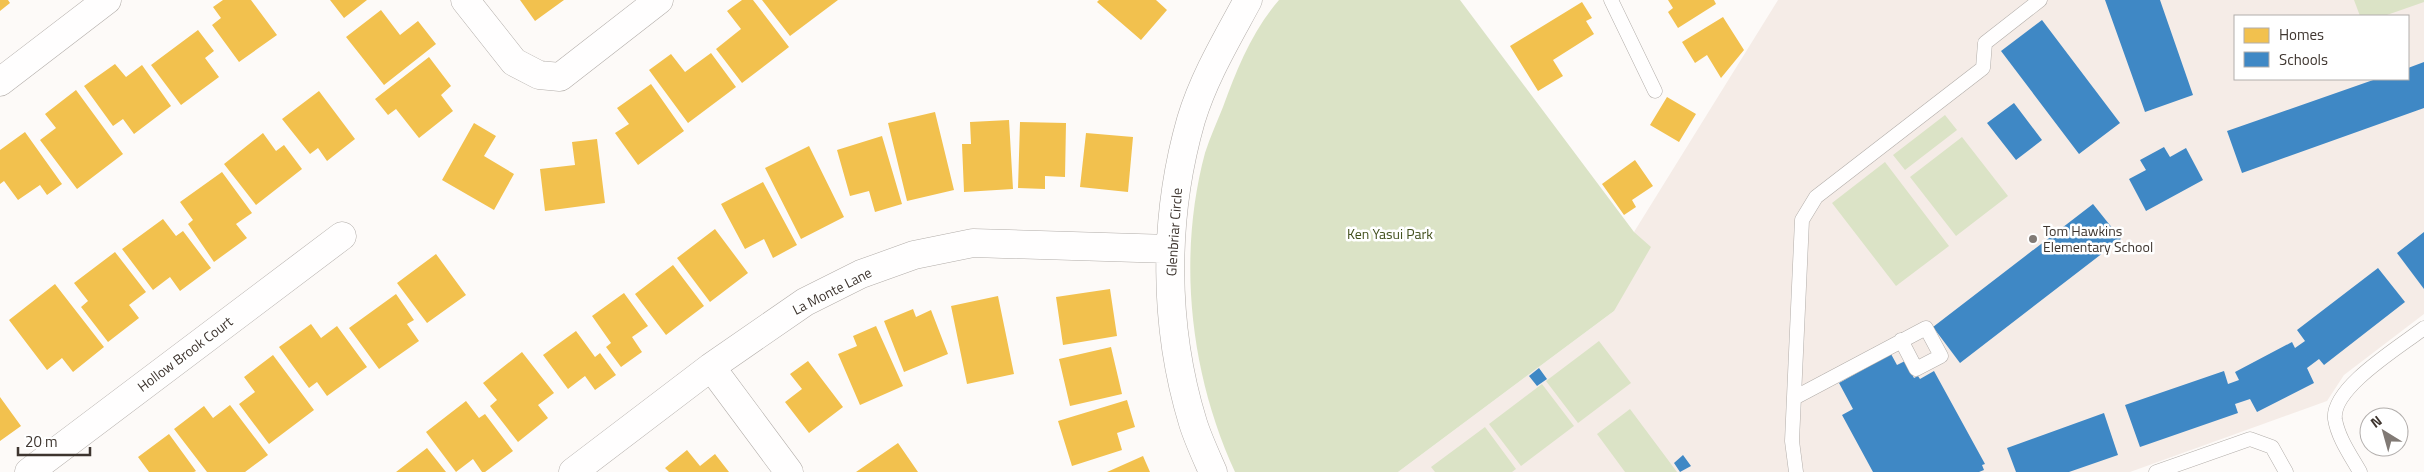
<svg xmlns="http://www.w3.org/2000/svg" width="2424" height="472" viewBox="0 0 2424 472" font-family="'Titillium Web',sans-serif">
<rect width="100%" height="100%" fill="#fdfaf8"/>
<path fill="#f5ece7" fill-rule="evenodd" d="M1778 0H2424V314L2344 375 2327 401 2130 472H1398L1614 311 1634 232ZM2235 16H2408V79H2235Z"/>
<path fill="#dbe3c6" d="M1279 0H1460L1634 232 1651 247 1614 311 1398 472H1235C1190 374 1177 258 1205 153 1210 137 1217 122 1223 107 1237 69 1252 31 1279 0Z
M2354 0H2424V2L2384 16H2360Z
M1945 115 1957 130 1905 170 1893 155Z
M1962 137 2008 196 1956 236 1910 177Z
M1885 162 1949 246 1896 286 1832 203Z
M1599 341 1631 383 1578 423 1546 381Z
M1542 384 1574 426 1521 466 1489 424Z
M1630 409 1677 472H1625L1597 434Z
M1485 427 1516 469 1512 472H1435L1431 467Z"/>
<path fill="#f2c14e" d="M0 0H8L10 3 0 11Z
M223 0H251L277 35 239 62 212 25 221 18 213 7Z
M330 0H367L344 18Z
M520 0H564L535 21Z
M742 0H753L789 47 742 83 716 49 741 29 727 11Z
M762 0H838L790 36Z
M1099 0H1156L1167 10 1141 40 1097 2Z
M1668 0H1714L1716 4 1678 28 1668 12 1673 8Z
M1582 2 1592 18 1586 21 1594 34 1553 60 1563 76 1538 91 1510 46Z
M381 10 400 35 418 21 436 44 384 85 346 37Z
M1723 17 1744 50 1721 78 1707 55 1695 63 1682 42Z
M198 30 214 51 205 58 219 77 181 105 151 65Z
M711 53 736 87 688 123 649 70 671 54 685 72Z
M429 57 451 86 441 95 453 111 419 138 396 109 388 115 375 99Z
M115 64 126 77 142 65 171 106 134 134 123 119 113 126 84 86Z
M651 84 684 131 638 165 615 133 629 124 617 108Z
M76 90 123 154 77 189 40 140 56 128 45 114Z
M319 91 355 139 327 161 318 148 310 154 282 119Z
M1667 97 1696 114 1679 142 1650 125Z
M935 112 954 190 907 201 888 123Z
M1009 120 1013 189 964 192 962 144H971L970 122Z
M1020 122 1066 123 1065 177 1045 176V189L1018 188Z
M474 123 496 136 484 156 514 174 494 210 442 180Z
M25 132 62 184 47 195 40 185 18 200 4 181 0 184V150Z
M263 133 276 151 284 145 302 169 256 205 224 164Z
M1086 133 1133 137 1128 192 1080 187Z
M882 136 902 204 875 212 869 191 850 196 837 150Z
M597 139 605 203 545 211 540 169 575 165 572 142Z
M809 146 844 217 801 239 765 168Z
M1635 160 1653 186 1632 200 1636 207 1624 215 1602 184Z
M222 172 252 213 236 224 247 238 214 262 188 224 193 220 180 202Z
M763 182 797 245 773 258 764 239 745 249 721 204Z
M163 219 176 236 183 231 211 268 180 291 170 277 153 290 122 249Z
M715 229 748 273 710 302 677 258Z
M115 252 146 292 129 305 139 318 108 342 81 307 88 301 74 283Z
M436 254 466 295 427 323 397 283Z
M673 265 704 306 666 335 635 294Z
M55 284 104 347 73 372 62 358 47 370 9 320Z
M1110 289 1117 336 1063 345 1056 297Z
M624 293 648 326 632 337 642 352 621 367 606 347 611 343 592 316Z
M396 294 414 320 407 324 419 341 379 369 349 328Z
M998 296 1014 374 967 384 951 306Z
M913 309 916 317 931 310 948 354 904 372 884 321Z
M311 324 321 338 337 326 367 367 327 396 317 382 309 388 279 347Z
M876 326 903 386 860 405 838 354 857 346 853 336Z
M576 331 595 357 600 353 616 375 595 390 585 376 568 389 543 355Z
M1111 347 1122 394 1070 406 1059 359Z
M522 352 554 393 538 405 548 418 518 442 490 406 497 400 483 383Z
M273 355 314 410 269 444 239 404 255 392 244 377Z
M808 361 843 407 809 433 785 402 802 389 790 374Z
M0 397 21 426 0 441Z
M1127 400 1135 427 1117 433 1122 450 1072 466 1058 421Z
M466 401 479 418 485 414 513 451 485 472H482L473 459 456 472 426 432Z
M230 405 268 455 245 472H207L174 429 204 406 213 418Z
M169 434 196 471 194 472H149L138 457Z
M898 443 918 472H856Z
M427 448 446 472H396Z
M687 450 700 466 715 454 729 472H669L665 468Z
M1143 456 1150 472H1107Z"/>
<path fill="#3f88c5" d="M2105 0H2160L2193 95 2145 112Z
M2042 20 2120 123 2079 154 2001 51Z
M2424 62V108L2242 173 2227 131 2376 79H2408V68Z
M2014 103 2042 140 2016 160 1987 123Z
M2164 147 2170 157 2186 148 2203 180 2146 211 2129 179 2146 170 2140 160Z
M2093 204 2121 239 1960 363 1933 327Z
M2424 232V289L2397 253Z
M2378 268 2405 302 2324 365 2319 359 2307 368 2314 383 2257 412 2250 399 2235 404 2238 413 2140 447 2125 405 2224 371 2228 384 2239 380 2235 372 2292 342 2295 348 2305 341 2297 330Z
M1891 354 1897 365 1905 361 1914 378 1918 376 1920 379 1934 371 1985 464 1982 465 1984 470 1979 472H1873L1842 415 1853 409 1839 383Z
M1539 368 1547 379 1537 386 1529 376Z
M2104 413 2118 455 2069 472H2016L2007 448Z
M1683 455 1691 466 1680 472 1674 463Z"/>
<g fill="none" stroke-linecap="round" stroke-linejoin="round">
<defs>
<path id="service" d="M1611 0 1655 91
M1794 398 1926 328 1941 356 1916 369 1901 340
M1796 472 1792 441 1802 220 1816 197 1983 68 1985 43 2040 0
M2156 472 2250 439 2272 447 2286 472
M2360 472C2351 456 2338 438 2335 419 2331 388 2401 346 2424 328"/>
<path id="minor" d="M465 0 514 62 539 75 560 77 659 0
M0 82 107 0
M711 367 789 472
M29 472 342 236
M573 472 711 367 805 302 861 274 914 255 973 243 1170 249
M1213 472C1206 456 1198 439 1193 423 1163 325 1163 218 1191 120 1204 77 1227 39 1248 0"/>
</defs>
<use href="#service" stroke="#b2ada9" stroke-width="15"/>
<use href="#minor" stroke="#b2ada9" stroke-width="29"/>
<use href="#service" stroke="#fffefe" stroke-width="14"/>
<use href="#minor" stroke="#fffefe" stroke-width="28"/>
</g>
<circle fill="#817a75" stroke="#fff" stroke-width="2" cx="2033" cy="239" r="5"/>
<g text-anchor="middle" stroke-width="5" stroke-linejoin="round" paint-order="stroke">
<g font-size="14" fill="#3e352f" stroke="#fff" text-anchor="start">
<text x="2043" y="236">Tom Hawkins<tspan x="2043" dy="16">Elementary School</tspan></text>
</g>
<g font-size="14" fill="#3e352f" stroke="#fff">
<text transform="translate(1174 232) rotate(-86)" y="5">Glenbriar Circle</text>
<text transform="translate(832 291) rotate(-27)" y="5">La Monte Lane</text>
<text transform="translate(185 354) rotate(-37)" y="5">Hollow Brook Court</text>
</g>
<g font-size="14" fill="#42501d" stroke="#fff">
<text x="1390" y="239">Ken Yasui Park</text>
</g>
</g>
<rect x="2234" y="15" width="175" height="65" fill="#ffffff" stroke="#b2aeac"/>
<rect x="2244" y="28" width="25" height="15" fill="#f2c14e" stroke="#b2aeac"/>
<text x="2279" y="40" font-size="15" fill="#3e352f">Homes</text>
<rect x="2244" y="52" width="25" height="15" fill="#3f88c5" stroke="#b2aeac"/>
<text x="2279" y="65" font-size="15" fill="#3e352f">Schools</text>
<g transform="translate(2384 432) rotate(323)"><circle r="24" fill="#ffffff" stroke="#b2aeac"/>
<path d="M0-4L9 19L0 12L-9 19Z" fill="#817a75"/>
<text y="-8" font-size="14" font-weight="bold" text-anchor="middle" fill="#3e352f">N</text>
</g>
<path d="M18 447v8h72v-8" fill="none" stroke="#3e352f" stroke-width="2.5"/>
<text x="25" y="447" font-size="15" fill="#3e352f" stroke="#ffffff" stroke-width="4" paint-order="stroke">20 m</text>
</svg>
